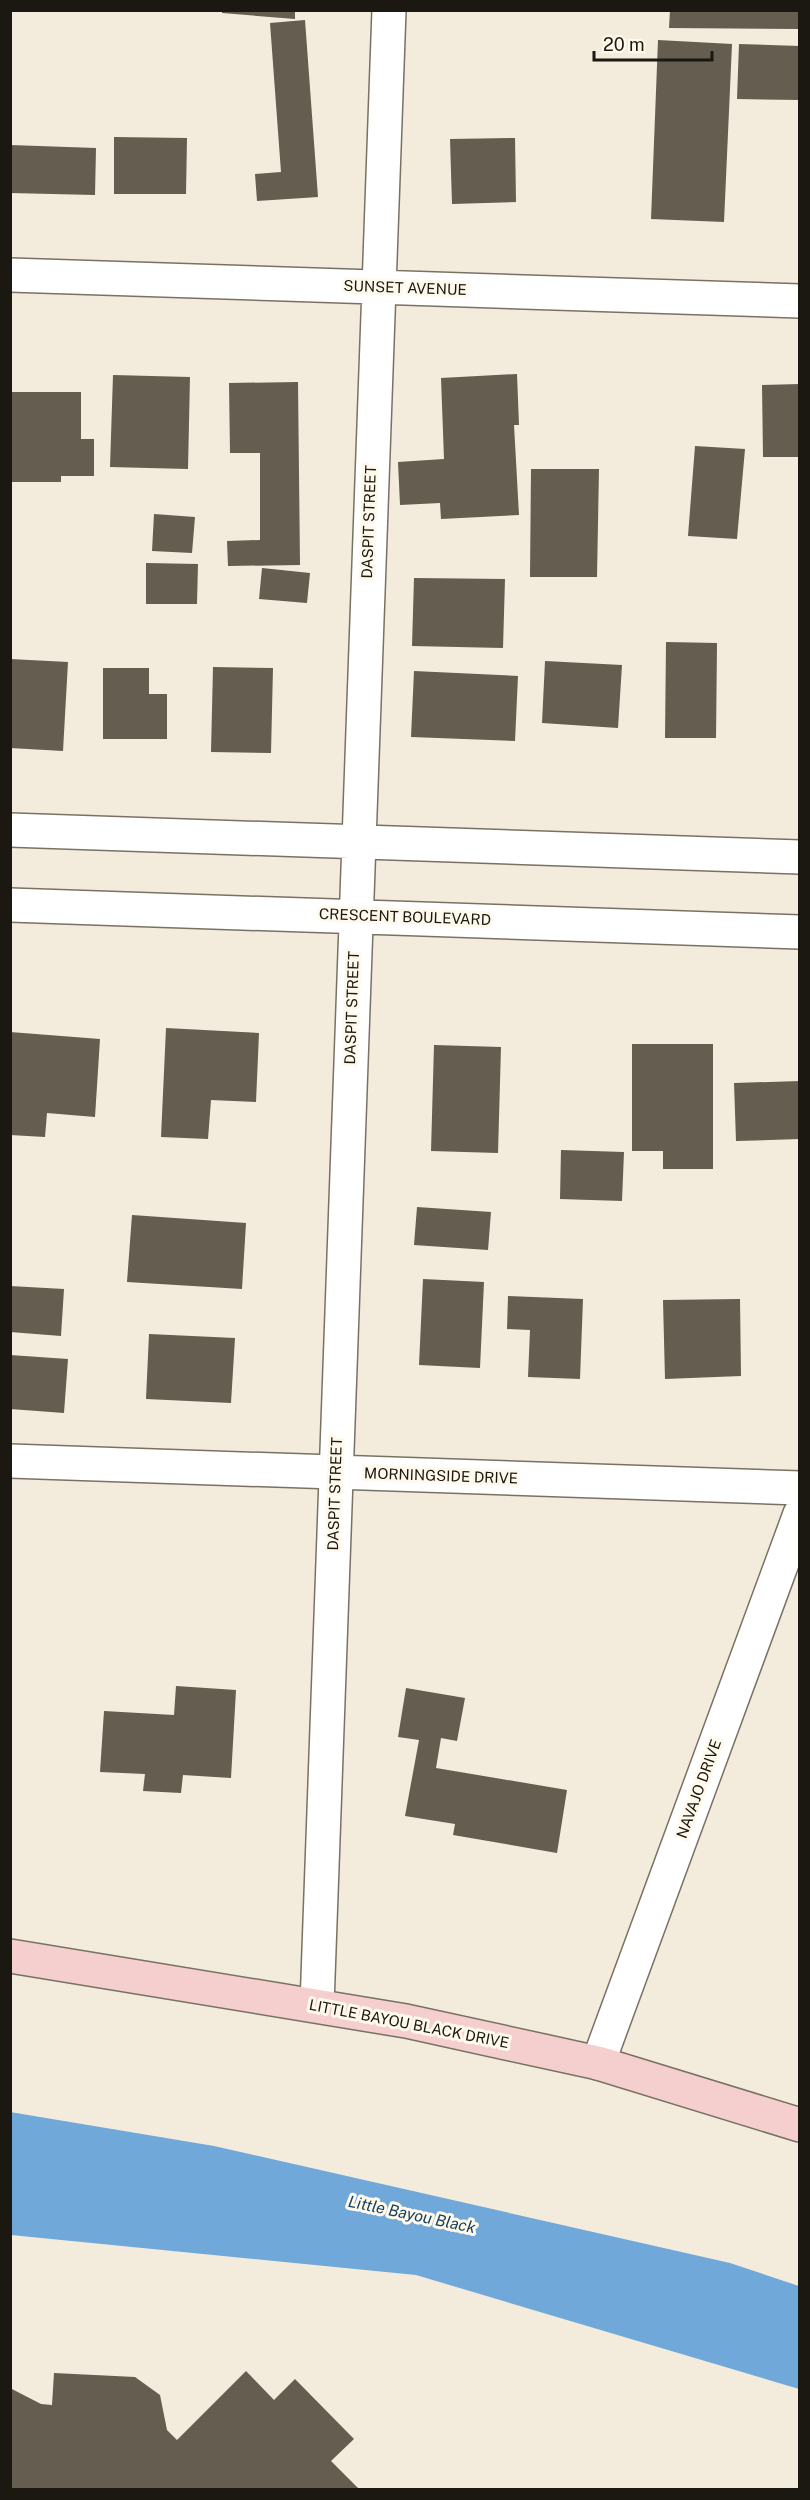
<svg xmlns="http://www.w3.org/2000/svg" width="810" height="2500" viewBox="0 0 810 2500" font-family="'Public Sans',sans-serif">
<rect width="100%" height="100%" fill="#f3ebdb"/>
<path fill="#70a8d9" d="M10 2112 214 2146 730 2263 799 2286V2389L416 2275 11 2235Z"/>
<path fill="#645d50" d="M222 10H295V19L222 13Z
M670 10H800V29L669 28Z
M305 20 318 197 257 201 255 174 281 172 270 23Z
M658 40 732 44 724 222 651 219Z
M739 44 800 46V100L737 99Z
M114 137 187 138 186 194H114Z
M515 138 516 202 452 204 450 139Z
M10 145 96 148 95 195 10 193Z
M517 374 519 425H514L519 515 441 519 440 503 400 505 398 462 444 459 441 378Z
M113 375 190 377 188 469 110 467Z
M298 382 300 565 228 566 227 541 260 540V453H230L229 383Z
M800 384V457H763L762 385Z
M10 392H81V439H94V476H61V482H10Z
M695 446 745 449 737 539 688 536Z
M531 469H599L597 577H530Z
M154 514 195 517 192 553 152 551Z
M146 563 198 564 197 604H146Z
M262 568 310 573 307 603 259 599Z
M414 578 505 579 503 648 412 646Z
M666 642 717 643 716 738H665Z
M10 659 68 662 63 751 10 748Z
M545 661 622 665 618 728 542 723Z
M213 667 273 668 271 753 211 752Z
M103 668H149V694H167V739H103Z
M414 671 518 676 515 741 411 737Z
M166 1028 259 1033 256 1102 211 1100 208 1139 161 1137Z
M10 1032 100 1039 95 1117 47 1113 45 1137 10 1135Z
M632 1044H713V1169H663V1151H632Z
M434 1045 501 1047 498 1153 431 1151Z
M800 1081V1139L736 1141 734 1083Z
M561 1150 624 1152 622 1201 560 1199Z
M417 1207 491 1212 488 1250 414 1245Z
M132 1215 246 1223 242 1289 127 1282Z
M423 1279 484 1282 480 1368 419 1365Z
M10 1286 64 1289 61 1336 10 1332Z
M508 1296 583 1299 580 1379 528 1377 530 1330 507 1329Z
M740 1299 741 1376 665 1379 663 1300Z
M149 1334 235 1338 231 1403 146 1399Z
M10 1355 68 1359 64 1413 10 1409Z
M176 1686 236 1690 231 1778 183 1775 181 1793 143 1791 145 1774 100 1772 104 1711 174 1715Z
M406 1688 465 1698 457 1741 441 1738 436 1768 567 1790 557 1853 453 1835 455 1824 405 1816 419 1740 398 1737Z
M246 2371 274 2400 295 2379 354 2439 331 2461 360 2490H10V2388L41 2404 52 2405 54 2373 135 2377 160 2395 167 2430 177 2440Z"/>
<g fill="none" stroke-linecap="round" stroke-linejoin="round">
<defs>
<path id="minor" d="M10 275 800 301
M10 830 800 857
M10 905 800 932
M10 1461 800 1488
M317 2005 389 10
M598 2063 800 1514"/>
<path id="secondary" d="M10 1956 406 2021 598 2063 800 2125"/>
</defs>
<use href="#minor" stroke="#797264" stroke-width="36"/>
<use href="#secondary" stroke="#797264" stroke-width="36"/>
<use href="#minor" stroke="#fff" stroke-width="33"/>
<use href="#secondary" stroke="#f5cece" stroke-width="33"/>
</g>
<g text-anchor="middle" stroke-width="6" stroke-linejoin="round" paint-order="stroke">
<g font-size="15" fill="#1b1812" stroke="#fff9ec">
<text transform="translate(405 288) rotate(2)" y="5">SUNSET AVENUE</text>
<text transform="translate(369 522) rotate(-88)" y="5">DASPIT STREET</text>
<text transform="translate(405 917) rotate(2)" y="5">CRESCENT BOULEVARD</text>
<text transform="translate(352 1008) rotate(-88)" y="5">DASPIT STREET</text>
<text transform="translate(441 1476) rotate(2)" y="5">MORNINGSIDE DRIVE</text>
<text transform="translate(335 1494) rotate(-88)" y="5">DASPIT STREET</text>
<text transform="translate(699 1789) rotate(-70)" y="5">NAVAJO DRIVE</text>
<text transform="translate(409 2024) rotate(11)" y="5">LITTLE BAYOU BLACK DRIVE</text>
</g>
<g font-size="16" font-style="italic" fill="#164060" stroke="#fff9ec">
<text transform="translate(412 2214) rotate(12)" y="6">Little Bayou Black</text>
</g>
</g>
<rect width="810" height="2500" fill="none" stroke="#1b1812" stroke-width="24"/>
<path d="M594 51v9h118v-9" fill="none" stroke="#1b1812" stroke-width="3"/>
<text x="603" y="51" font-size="18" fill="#1b1812" stroke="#fff9ec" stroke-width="4.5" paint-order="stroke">20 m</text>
</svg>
